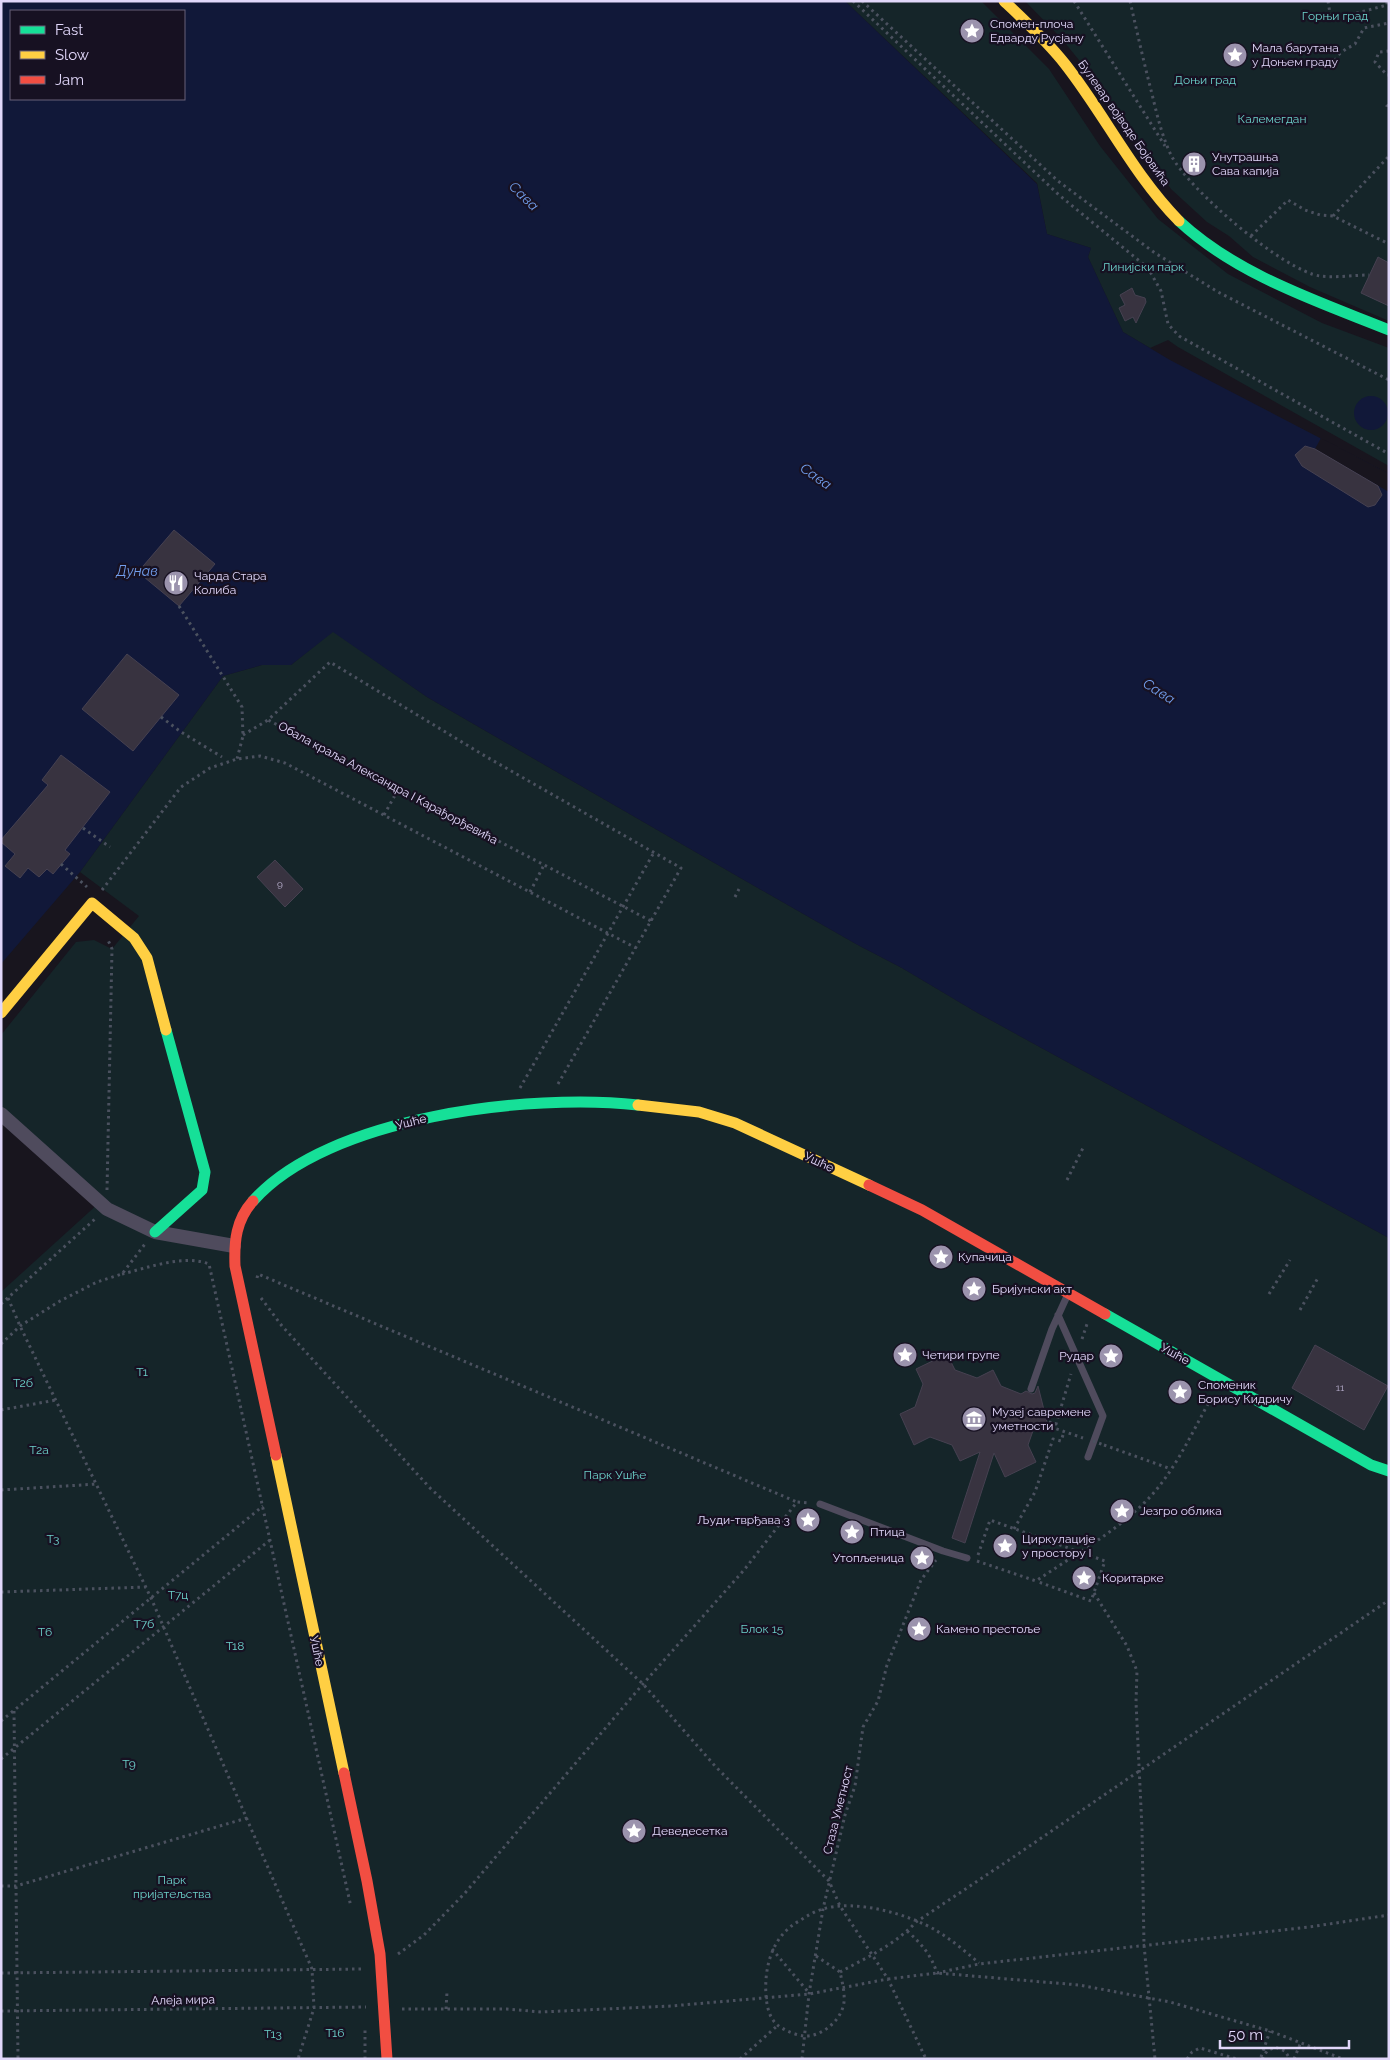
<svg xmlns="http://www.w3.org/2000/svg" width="1390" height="2060" viewBox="0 0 1390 2060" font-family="Raleway,sans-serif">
<rect width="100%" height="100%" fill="#18151e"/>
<path fill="#152529" d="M845 1H981L1049 69 1100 146 1158 219 1228 274 1322 323 1389 348V466L1178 347 1168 340 1150 348 1123 332 1088 257 1091 248 1047 234 1037 183Z
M1025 1H1389V321L1310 287 1253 257 1229 236 1207 222 1171 189 1092 76 1061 38Z
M333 631 427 697 744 880 856 944 902 968 976 1012 1389 1238V2059H1V1292L99 1203 1 1123V1035L76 942 94 940 112 949 139 916 80 872 223 676 262 665H291Z"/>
<path fill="#111839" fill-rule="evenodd" d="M1 1H845L1037 184 1047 234 1091 248 1088 257 1123 332 1170 360 1389 474V1238L976 1012 902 968 856 944 744 880 427 697 333 632 291 665H262L223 676 80 872 1 964ZM11 11H184V99H11Z
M1354 413a17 17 0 1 1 34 0a17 17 0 1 1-34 0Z"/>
<path fill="#18151e" d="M1321 438 1389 474V492L1315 449Z"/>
<path fill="#383340" stroke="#464151" d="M1378 257 1389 263V306L1361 293Z
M1132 288 1135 295 1145 298 1146 302 1136 323 1133 317 1125 321 1119 308 1125 305 1120 295Z
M1305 446 1315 449 1378 486 1382 495 1375 505 1368 507 1302 466 1295 455Z
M174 530 215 564 179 606 138 572Z
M127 654 179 695 133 751 82 709Z
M61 755 110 792 65 850 70 854 53 874 47 869 39 877 28 868 20 878 5 866 15 854 1 842V840L48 785 42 780Z
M275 860 303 889 285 907 257 877Z
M1315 1345 1388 1386 1364 1430 1292 1388Z
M947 1354 955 1370 977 1378 993 1370 1001 1386 1021 1394 1026 1391 1032 1394 1035 1393 1038 1386 1048 1426 1035 1425 1028 1445 1036 1462 1005 1477 994 1453 965 1543 952 1538 980 1452 960 1461 952 1445 930 1437 914 1445 900 1414 915 1407 923 1384 916 1369Z"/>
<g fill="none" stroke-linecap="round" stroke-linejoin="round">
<path stroke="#4b515f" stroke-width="3" stroke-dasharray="2.5 4" stroke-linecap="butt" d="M853 1 1059 195 1148 268 1161 291 1168 324 1179 336 1389 454
M862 1 1058 181 1155 253 1218 292 1389 380
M1074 1 1165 146
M1130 1C1137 32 1144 63 1152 94 1157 115 1162 136 1171 155 1188 189 1284 271 1320 276 1336 278 1354 275 1369 275
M1328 1 1331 20 1387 5V1
M1389 51 1379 52 1375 62 1387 75H1389
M1332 66 1338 55 1346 49 1355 44 1364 28 1389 23
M1389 105 1387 106 1389 108
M1333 216 1389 156
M1251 236 1288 200 1305 210 1320 215 1333 216 1389 244
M179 606 242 707 243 736 237 759
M161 717 181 732 222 757
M243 735 268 720
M384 815 399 788
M83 828 110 847
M61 864 87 887
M102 890 181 787 210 768 237 759 260 756 285 763 636 948
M530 892 544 865
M735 897 739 889
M558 1084 681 868 485 756 330 662 268 720 651 921
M520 1088 653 854
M1067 1180 1083 1148
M107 1190 112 949 108 940
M122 1274C147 1268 184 1254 209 1264L351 1907
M257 1278 258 1274 797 1502
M1269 1294 1290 1260
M8 1298 20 1326 151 1598 312 1969 314 2008 298 2059
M261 1298 282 1326 430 1488 643 1684 715 1766 829 1881 840 1906 888 1979 937 1973 1079 1985 1170 2002 1270 2031 1343 2059
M1 1304 95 1219
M1300 1310 1319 1276
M1082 1339 1087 1324
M1 1344 20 1326 60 1301 97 1282 122 1274 145 1244
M1 1410 56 1400
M1049 1422 1056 1424 1071 1374
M1049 1422 1048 1426 1083 1438
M1104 1445 1171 1469
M1 1490 97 1484
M1014 1529 1035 1492 1053 1439 1061 1441 1064 1432
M978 1555 990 1520 1105 1561 1091 1601 1036 1581
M977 1561 1036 1581C1074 1555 1116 1532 1148 1499 1176 1470 1193 1430 1213 1395
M1 1592 146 1587
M1094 1593 1127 1646 1137 1671 1136 1702 1142 1829 1144 1945 1155 2059
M14 1711 18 2059
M1 1721 263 1506
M1 1759 270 1540
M1 1886H16L247 1818
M907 1931C922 1944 931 1955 937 1973L979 1964 1309 1927 1389 1915
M772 1949 809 1993
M398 1954 424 1935 465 1893 643 1684 744 1570 797 1502 809 1503
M816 1956 840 1972C842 1981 845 1993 844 2002 842 2020 822 2037 804 2036 797 2035 788 2032 782 2028 770 2022 767 2008 766 1996 764 1967 772 1936 799 1921 807 1916 815 1911 823 1909 855 1899 909 1914 937 1931 952 1940 966 1952 979 1963
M840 1972C866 1958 896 1944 916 1922L1015 1856 1389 1600
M1 1973 363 1969
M402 2009H507L541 2012 671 2006 809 1994 888 1979 926 2059
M446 2009 447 1992
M1 2011 366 2007
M1261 2057 1270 2031
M365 2059V2029
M740 2059 777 2026
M802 2059 809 1994 823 1909 845 1815 855 1786 863 1727 878 1701 887 1665 921 1580 936 1560
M1187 2059 1192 2052 1200 2048 1237 2059
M1262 2059 1267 2051 1275 2047 1285 2051 1290 2059
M1294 2059 1301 2042"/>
<path stroke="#4f4b5d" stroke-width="7" d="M1058 1315 1103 1416 1088 1457
M1031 1389 1052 1329 1068 1294
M820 1504 943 1551 967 1558"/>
<path stroke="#4f4b5d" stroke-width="14" d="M1 1114 107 1209 155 1232 234 1246"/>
<path stroke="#16e098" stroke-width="11" d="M1179 221C1237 275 1317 301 1389 330
M253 1201C328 1116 531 1093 638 1105
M155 1232 202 1190 205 1172 166 1030
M1105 1314 1371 1465 1389 1471"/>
<path stroke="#ffcf43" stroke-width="11" d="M1004 1C1025 21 1047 41 1065 64 1105 115 1133 174 1179 221
M1 1013 92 903 134 938 147 958 166 1030
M638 1105 699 1112 735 1123 869 1185
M276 1455 344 1773"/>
<path stroke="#f24e42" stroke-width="11" d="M869 1185 922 1210 1105 1314
M253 1201C236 1220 234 1241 235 1266L276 1455
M344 1773 367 1881 380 1954 387 2059"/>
<path stroke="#4b515f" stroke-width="3" stroke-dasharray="2.5 4" stroke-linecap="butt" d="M1093 1441 1104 1445"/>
</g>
<defs>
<symbol id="sight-disc" viewBox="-11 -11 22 22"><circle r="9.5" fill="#9b93ad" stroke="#171122"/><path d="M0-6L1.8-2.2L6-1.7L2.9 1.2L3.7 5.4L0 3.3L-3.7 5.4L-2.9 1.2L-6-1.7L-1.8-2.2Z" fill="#fff"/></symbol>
<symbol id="building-disc" viewBox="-11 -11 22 22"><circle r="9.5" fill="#9b93ad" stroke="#171122"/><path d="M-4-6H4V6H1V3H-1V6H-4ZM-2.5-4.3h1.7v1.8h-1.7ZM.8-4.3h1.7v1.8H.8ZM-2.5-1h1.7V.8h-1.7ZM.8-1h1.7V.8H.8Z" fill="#fff"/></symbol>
<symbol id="restaurant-disc" viewBox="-11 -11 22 22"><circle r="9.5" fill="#9b93ad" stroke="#171122"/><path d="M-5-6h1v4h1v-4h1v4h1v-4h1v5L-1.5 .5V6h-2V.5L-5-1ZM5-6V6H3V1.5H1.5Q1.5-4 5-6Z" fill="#fff"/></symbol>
<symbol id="museum-disc" viewBox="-11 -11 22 22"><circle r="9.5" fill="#9b93ad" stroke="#171122"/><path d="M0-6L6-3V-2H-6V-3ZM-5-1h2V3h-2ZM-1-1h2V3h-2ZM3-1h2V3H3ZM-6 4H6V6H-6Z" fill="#fff"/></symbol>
</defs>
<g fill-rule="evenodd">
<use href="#sight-disc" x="958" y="17" width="28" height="28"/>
<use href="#sight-disc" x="1221" y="41" width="28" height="28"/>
<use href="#building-disc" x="1180" y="150" width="28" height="28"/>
<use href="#restaurant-disc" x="162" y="569" width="28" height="28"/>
<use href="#sight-disc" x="927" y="1243" width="28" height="28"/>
<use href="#sight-disc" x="960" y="1275" width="28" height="28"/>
<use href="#sight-disc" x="891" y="1341" width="28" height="28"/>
<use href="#sight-disc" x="1097" y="1342" width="28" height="28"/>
<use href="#sight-disc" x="1166" y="1378" width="28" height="28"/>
<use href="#museum-disc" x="960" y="1405" width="28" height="28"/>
<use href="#sight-disc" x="1108" y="1497" width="28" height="28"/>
<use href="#sight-disc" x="794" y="1506" width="28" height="28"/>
<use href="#sight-disc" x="838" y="1518" width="28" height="28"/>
<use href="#sight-disc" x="991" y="1532" width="28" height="28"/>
<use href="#sight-disc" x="908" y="1544" width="28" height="28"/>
<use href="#sight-disc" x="1070" y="1564" width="28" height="28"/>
<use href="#sight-disc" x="905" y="1615" width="28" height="28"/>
<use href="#sight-disc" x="620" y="1817" width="28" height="28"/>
</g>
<g text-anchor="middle" stroke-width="4.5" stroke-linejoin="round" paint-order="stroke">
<g font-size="10" fill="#b7aecc">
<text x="280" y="887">9</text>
<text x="1340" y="1391">11</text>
</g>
<g font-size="12" fill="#6cd1ca" stroke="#171122">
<text x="1335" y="20">Горњи град</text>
<text x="1205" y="84">Доњи град</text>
<text x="1272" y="123">Калемегдан</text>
<text x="1143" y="271">Линијски парк</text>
<text x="142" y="1376">Т1</text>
<text x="23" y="1387">Т2б</text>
<text x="39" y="1454">Т2а</text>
<text x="615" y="1479">Парк Ушће</text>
<text x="53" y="1543">Т3</text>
<text x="178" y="1599">Т7ц</text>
<text x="144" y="1628">Т7б</text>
<text x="762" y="1633">Блок 15</text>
<text x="45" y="1636">Т6</text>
<text x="235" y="1650">Т18</text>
<text x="129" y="1768">Т9</text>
<text x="172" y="1884">Парк<tspan x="172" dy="14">пријатељства</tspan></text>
<text x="335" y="2037">Т16</text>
<text x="273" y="2038">Т13</text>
</g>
<g font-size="12" fill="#e1d7fa" stroke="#171122" text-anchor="start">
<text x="990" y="28">Спомен-плоча<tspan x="990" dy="14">Едварду Русјану</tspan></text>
<text x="1252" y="52">Мала барутана<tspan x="1252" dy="14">у Доњем граду</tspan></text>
<text x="1212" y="161">Унутрашња<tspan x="1212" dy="14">Сава капија</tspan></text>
<text x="194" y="580">Чарда Стара<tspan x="194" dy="14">Колиба</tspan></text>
<text x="958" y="1261">Купачица</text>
<text x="992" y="1293">Бријунски акт</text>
<text x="922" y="1359">Четири групе</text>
<text x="1094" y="1360" text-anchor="end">Рудар</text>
<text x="1198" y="1389">Споменик<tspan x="1198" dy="14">Борису Кидричу</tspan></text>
<text x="992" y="1416">Музеј савремене<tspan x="992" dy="14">уметности</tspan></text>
<text x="1140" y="1515">Језгро облика</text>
<text x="790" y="1524" text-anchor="end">Људи-тврђава 3</text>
<text x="870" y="1536">Птица</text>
<text x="1022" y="1543">Циркулације<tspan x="1022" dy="14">у простору I</tspan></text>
<text x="904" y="1562" text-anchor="end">Утопљеница</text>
<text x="1102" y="1582">Коритарке</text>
<text x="936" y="1633">Камено престоље</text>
<text x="652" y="1835">Деведесетка</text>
</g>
<g font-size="12" fill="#e1d7fa" stroke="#171122">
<text transform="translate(1124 123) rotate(55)" y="4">Булевар војводе Бојовића</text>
<text transform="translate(388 783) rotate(28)" y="4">Обала краља Александра I Карађорђевића</text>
<text transform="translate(411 1122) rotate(-14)" y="4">Ушће</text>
<text transform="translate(819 1162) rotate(25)" y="4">Ушће</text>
<text transform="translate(1175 1354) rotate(29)" y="4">Ушће</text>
<text transform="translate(317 1651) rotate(78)" y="4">Ушће</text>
<text transform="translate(838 1810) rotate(-76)" y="4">Стаза Уметност</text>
<text transform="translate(183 2000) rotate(-1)" y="4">Алеја мира</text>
</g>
<g font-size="14" font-style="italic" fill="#729eed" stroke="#171122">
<text transform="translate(524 196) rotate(44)" y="5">Сава</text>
<text transform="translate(816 476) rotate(35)" y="5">Сава</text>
<text x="137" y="576">Дунав</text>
<text transform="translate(1159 691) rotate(32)" y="5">Сава</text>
</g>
</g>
<rect width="1390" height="2060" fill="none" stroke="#e1d7fa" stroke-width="5"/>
<rect x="10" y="10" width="175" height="90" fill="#171122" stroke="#686078"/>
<rect x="20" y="26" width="25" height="8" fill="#16e098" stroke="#686078"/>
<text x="55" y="35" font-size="15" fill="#e1d7fa">Fast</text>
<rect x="20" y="51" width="25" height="8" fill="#ffcf43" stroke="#686078"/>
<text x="55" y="60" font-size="15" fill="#e1d7fa">Slow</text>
<rect x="20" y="76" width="25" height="8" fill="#f24e42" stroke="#686078"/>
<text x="55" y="85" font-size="15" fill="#e1d7fa">Jam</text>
<path d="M1220 2040v8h129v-8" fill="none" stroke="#e1d7fa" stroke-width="2.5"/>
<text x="1228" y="2040" font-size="15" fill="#e1d7fa" stroke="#171122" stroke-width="4" paint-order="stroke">50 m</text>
</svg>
